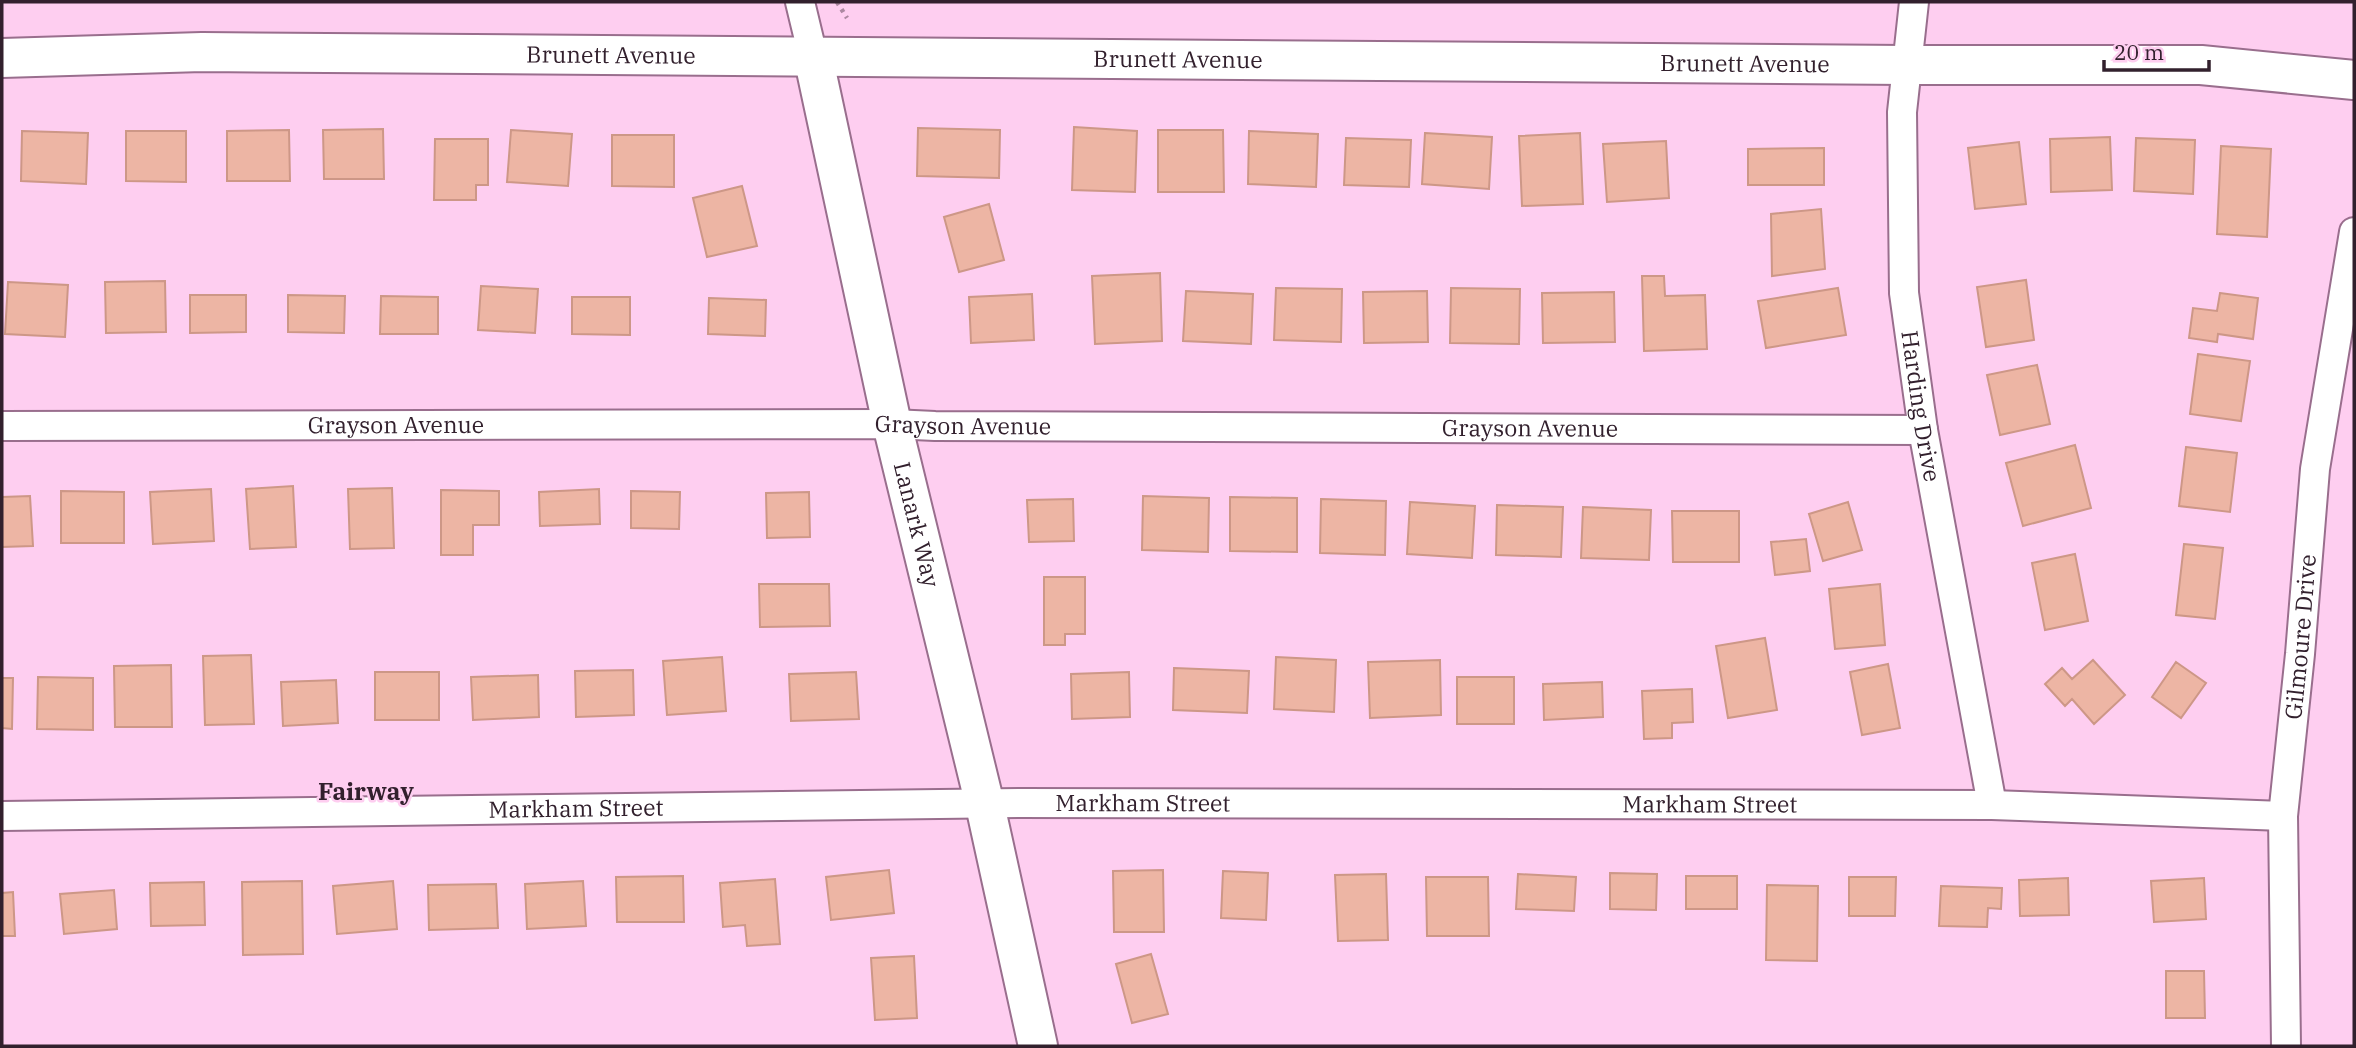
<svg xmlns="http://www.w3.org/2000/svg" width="2356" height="1048" viewBox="0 0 2356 1048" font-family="'IBM Plex Serif',serif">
<rect width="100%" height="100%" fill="#fecef0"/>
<path fill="#edb5a4" stroke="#cd9787" stroke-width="2" d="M1074 127 1137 131 1135 192 1072 190Z
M918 128 1000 130 999 178 917 176Z
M383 129 384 179H324L323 130Z
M289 130 290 181H227V131Z
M511 130 572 134 568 186 507 182Z
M1158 130H1223L1224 192H1158Z
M22 131 88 133 86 184 21 181Z
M126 131H186V182L126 181Z
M1249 131 1318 134 1316 187 1248 184Z
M1425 133 1492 137 1489 189 1422 184Z
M1580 133 1583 204 1522 206 1519 136Z
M612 135H674V187L612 186Z
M2110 137 2112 190 2051 192 2050 139Z
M1346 138 1411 140 1409 187 1344 185Z
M2136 138 2195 140 2193 194 2134 191Z
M435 139H488V185H476V200H434Z
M1666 141 1669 198 1607 202 1603 144Z
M2019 142 2026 204 1975 209 1968 148Z
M2221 146 2271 149 2267 237 2217 234Z
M1824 148V185H1748V149Z
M742 186 757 246 707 257 693 198Z
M989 204 1004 260 959 272 944 217Z
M1821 209 1825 269 1772 276 1771 214Z
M1160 273 1162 341 1095 344 1092 276Z
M1642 276H1664L1665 296 1705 295 1707 349 1644 351Z
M2026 280 2034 340 1986 347 1977 287Z
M165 281 166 332 106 333 105 282Z
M8 282 68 285 65 337 5 334Z
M481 286 538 289 535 333 478 330Z
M1276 288 1342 289 1341 342 1274 340Z
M1451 288 1520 289 1519 344 1450 343Z
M1838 288 1846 335 1766 348 1758 301Z
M1186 291 1253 294 1251 344 1183 341Z
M1427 291 1428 342 1364 343 1363 292Z
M1614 292 1615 342 1543 343 1542 293Z
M2220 293 2258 298 2253 339 2218 334 2217 342 2189 338 2193 308 2217 311Z
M1032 294 1034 340 971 343 969 297Z
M190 295H246V332L190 333Z
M288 295 345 296 344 333 288 332Z
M381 296 438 297V334H380Z
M572 297H630V335L572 334Z
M709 298 766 300 765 336 708 334Z
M2198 354 2250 361 2241 421 2190 414Z
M2037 365 2050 424 2000 435 1987 375Z
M2075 445 2091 508 2023 526 2006 463Z
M2186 447 2237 453 2230 512 2179 506Z
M293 486 296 547 250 549 246 489Z
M392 488 394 548 350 549 348 489Z
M211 489 214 541 153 544 150 492Z
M599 489 600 524 540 526 539 492Z
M441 490 499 491V525H473V555H441Z
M61 491 124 492V543H61Z
M631 491 680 492 679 529 631 528Z
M809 492 810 537 767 538 766 493Z
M30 496 33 546 2 547V497Z
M1143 496 1209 498 1208 552 1142 550Z
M1230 497 1297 498V552L1230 551Z
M1073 499 1074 541 1029 542 1027 500Z
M1321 499 1386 501 1385 555 1320 553Z
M1410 502 1475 506 1472 558 1407 554Z
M1848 502 1862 550 1823 561 1809 514Z
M1497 505 1563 507 1561 557 1496 555Z
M1583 507 1651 510 1649 560 1581 558Z
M1672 511H1739V562H1673Z
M1806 539 1810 571 1775 575 1771 542Z
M2184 544 2223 548 2215 619 2176 615Z
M2075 554 2088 621 2045 630 2032 563Z
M1044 577H1085V634H1065V645H1044Z
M759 584H829L830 626 760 627Z
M1880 584 1885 645 1835 649 1829 589Z
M1765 638 1777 710 1728 718 1716 646Z
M251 655 254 724 205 725 203 656Z
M722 657 726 711 667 715 663 661Z
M1276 657 1336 660 1334 712 1274 709Z
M1440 660 1441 715 1370 718 1368 662Z
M2093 660 2125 695 2094 724 2072 699 2065 706 2045 684 2062 668 2072 679Z
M2176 662 2206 683 2181 718 2152 697Z
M1888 664 1900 728 1862 735 1850 672Z
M171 665 172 727H115L114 666Z
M1174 668 1249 671 1247 713 1173 710Z
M633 670 634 715 576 717 575 671Z
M375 672H439V720H375Z
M856 672 859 719 791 721 789 674Z
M1129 672 1130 717 1072 719 1071 674Z
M538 675 539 717 473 720 471 677Z
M38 677 93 678V730L37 729Z
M1457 677H1514V724H1457Z
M2 678H13L12 729 2 728Z
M336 680 338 723 283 726 281 682Z
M1602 682 1603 717 1544 720 1543 684Z
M1692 689 1693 722 1672 723V738L1644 739 1642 691Z
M889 870 894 913 831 920 826 877Z
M1163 870 1164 932H1114L1113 871Z
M1223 871 1268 873 1266 920 1221 918Z
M1610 873 1657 874 1656 910 1610 909Z
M1386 874 1388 940 1338 941 1335 875Z
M1518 874 1576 877 1574 911 1516 909Z
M683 876 684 922H617L616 877Z
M1686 876H1737V909H1686Z
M1426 877H1488L1489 936H1427Z
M1849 877H1896L1895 916H1849Z
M2068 878 2069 915 2020 916 2019 880Z
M2204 878 2206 919 2154 922 2151 881Z
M775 879 780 944 747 946 745 925 723 927 720 883Z
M302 881 303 954 243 955 242 882Z
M393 881 397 929 337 934 333 886Z
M583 881 586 926 527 929 525 884Z
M204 882 205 925 151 926 150 883Z
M496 884 498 928 429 930 428 885Z
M1767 885 1818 886 1817 961 1766 960Z
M1941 886 2002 888 2001 909 1988 908 1987 927 1939 926Z
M114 890 117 929 64 934 60 894Z
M13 892 15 936H2V893Z
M1151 954 1168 1014 1132 1023 1116 964Z
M914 956 917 1018 875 1020 871 958Z
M2166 971H2204L2205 1018H2166Z"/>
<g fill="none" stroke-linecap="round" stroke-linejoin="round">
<defs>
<g id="street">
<path d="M800 2 813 56"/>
<path id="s1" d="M1914 2 1902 112 1904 293 1923 430 1992 805"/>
<path id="s2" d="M2 426 892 424 935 426 1923 430"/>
<path id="s3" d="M2 816 1019 803 1992 805 2283 816"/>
<path id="s4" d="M2286 1046 2283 816 2300 654 2315 469 2354 232"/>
</g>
<g id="secondary">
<path id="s5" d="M813 56 892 424 985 805 1038 1046"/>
<path id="s6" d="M2 58 202 52 1906 65H2201L2354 80"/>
</g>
</defs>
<use href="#street" stroke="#996e8d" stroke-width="32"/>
<use href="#secondary" stroke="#996e8d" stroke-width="42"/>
<path stroke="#ac88a1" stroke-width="4.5" stroke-dasharray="3.5 5" stroke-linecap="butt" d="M837 2 847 18"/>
<use href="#street" stroke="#fff" stroke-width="28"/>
<use href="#secondary" stroke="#fff" stroke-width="38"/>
</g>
<g text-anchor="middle" stroke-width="5" stroke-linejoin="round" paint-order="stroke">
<g font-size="23" fill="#32202d" stroke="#fecef0">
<text dy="8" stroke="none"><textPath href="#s6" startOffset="609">Brunett Avenue</textPath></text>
<text dy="8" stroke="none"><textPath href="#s6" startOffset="1176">Brunett Avenue</textPath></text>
<text dy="8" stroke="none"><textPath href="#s6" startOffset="1743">Brunett Avenue</textPath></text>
<text dy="8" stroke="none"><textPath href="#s1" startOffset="406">Harding Drive</textPath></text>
<text dy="8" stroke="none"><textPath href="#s2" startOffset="394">Grayson Avenue</textPath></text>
<text dy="8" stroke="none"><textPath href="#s2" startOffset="961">Grayson Avenue</textPath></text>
<text dy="8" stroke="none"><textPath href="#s2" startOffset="1528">Grayson Avenue</textPath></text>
<text dy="8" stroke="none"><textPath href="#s5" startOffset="480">Lanark Way</textPath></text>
<text dy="8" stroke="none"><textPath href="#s4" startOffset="410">Gilmoure Drive</textPath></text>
<text dy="8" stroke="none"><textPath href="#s3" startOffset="1141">Markham Street</textPath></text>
<text dy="8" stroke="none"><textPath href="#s3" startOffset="1708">Markham Street</textPath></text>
<text dy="8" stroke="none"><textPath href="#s3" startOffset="574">Markham Street</textPath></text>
</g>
<g font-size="24" font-weight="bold" fill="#32202d" stroke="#fecef0">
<text x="366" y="800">Fairway</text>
</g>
</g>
<rect width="2356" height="1048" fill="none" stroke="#32202d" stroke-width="7"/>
<path d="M2104 60v10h105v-10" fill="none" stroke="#32202d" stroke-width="3.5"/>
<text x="2114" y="60" font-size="21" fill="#32202d" stroke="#fecef0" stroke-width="5" paint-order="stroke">20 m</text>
</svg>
